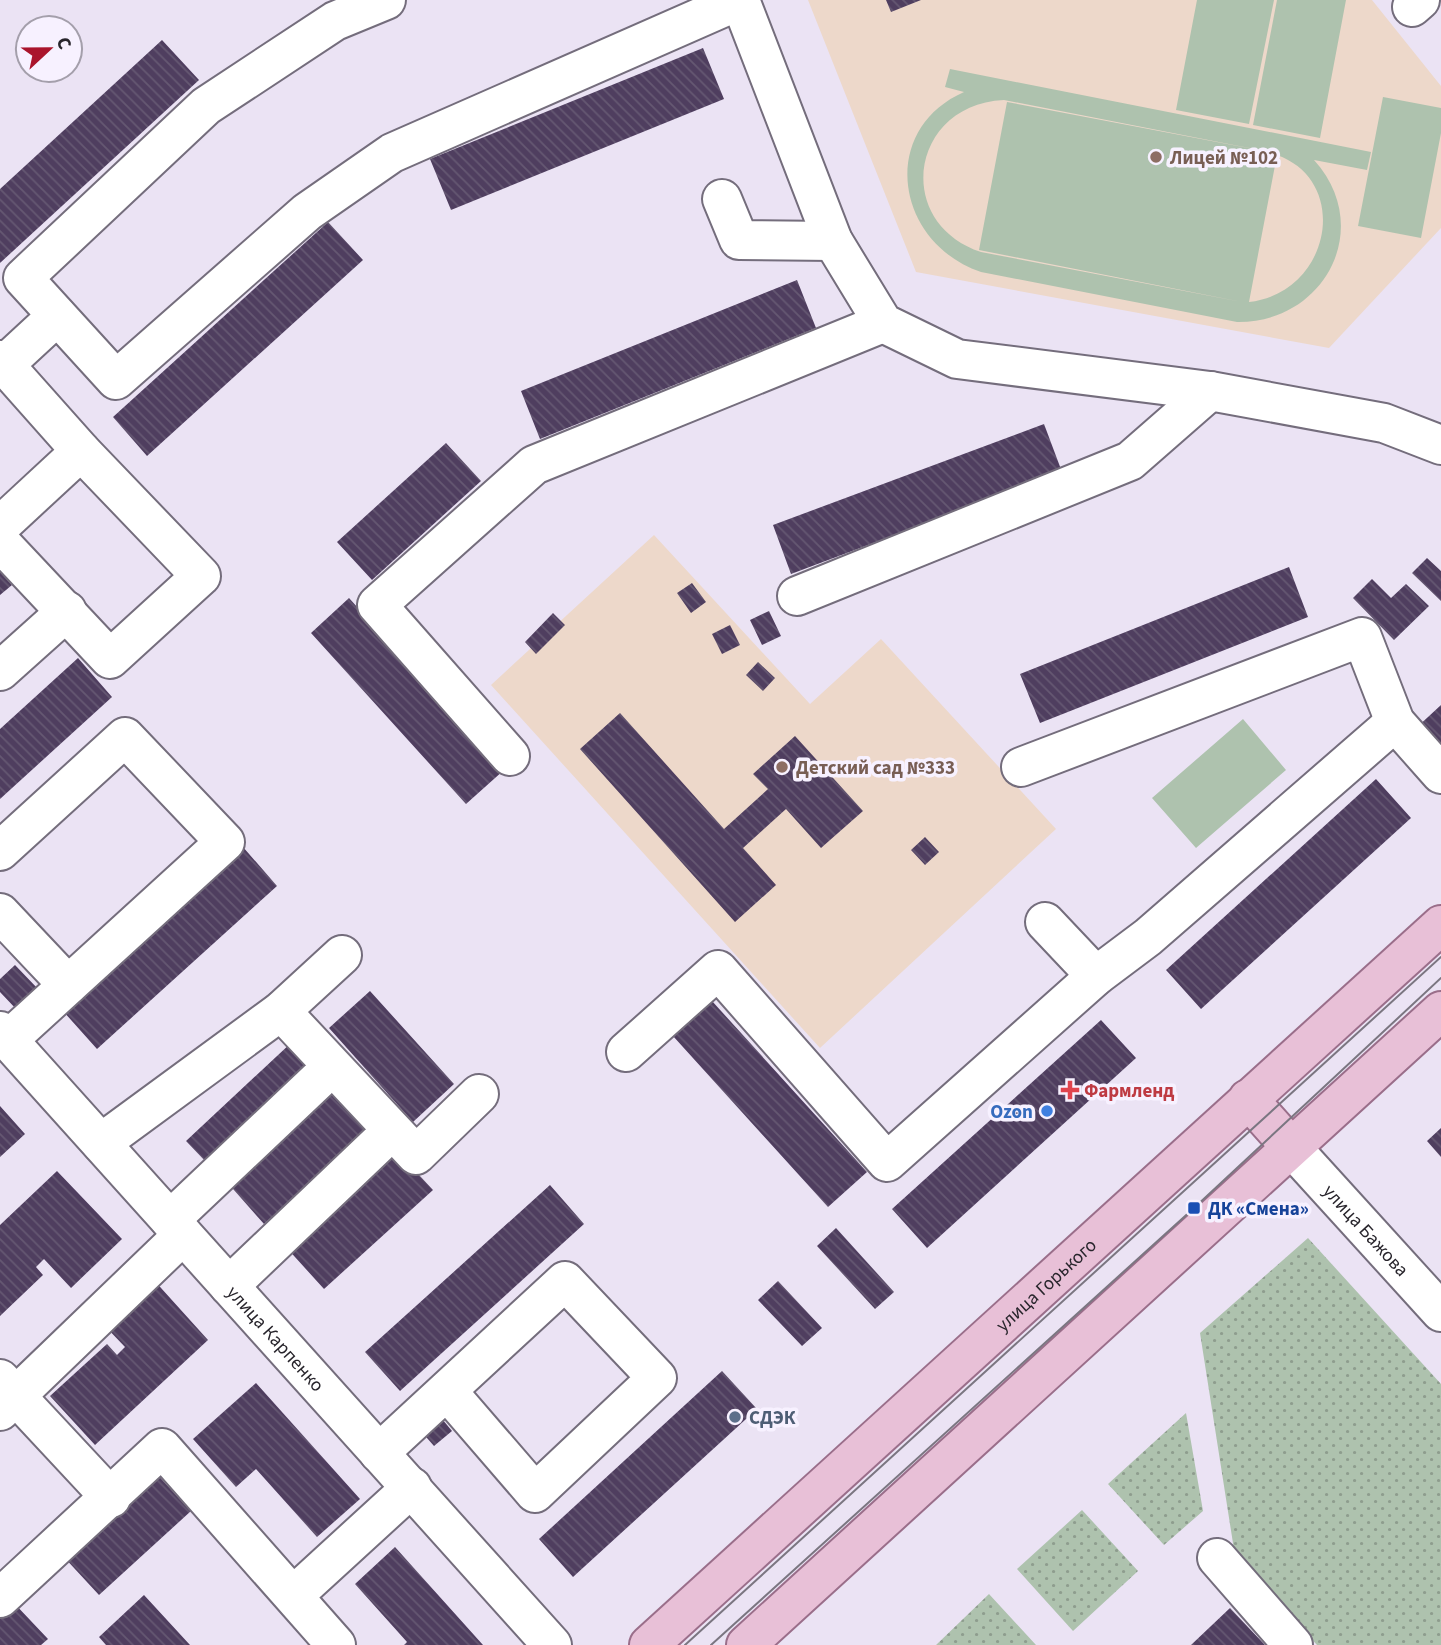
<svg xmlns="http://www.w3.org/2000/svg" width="1441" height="1645" viewBox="0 0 1441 1645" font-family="'Source Sans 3',sans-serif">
<defs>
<pattern id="grass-dots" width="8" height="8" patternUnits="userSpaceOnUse" patternTransform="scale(1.75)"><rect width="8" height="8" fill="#aec2ae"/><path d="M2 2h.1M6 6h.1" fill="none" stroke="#8e9d8e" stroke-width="1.8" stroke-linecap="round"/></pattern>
<pattern id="building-back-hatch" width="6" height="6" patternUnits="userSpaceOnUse" patternTransform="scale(1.75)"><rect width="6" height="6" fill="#4f3e5f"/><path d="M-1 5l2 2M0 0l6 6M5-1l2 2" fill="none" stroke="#655872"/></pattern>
</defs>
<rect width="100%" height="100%" fill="#ebe3f4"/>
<path fill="#edd8ca" d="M808 0H1372L1441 86V228L1329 348 916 272Z
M654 535 810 704 881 639 1056 829 820 1048 491 685Z"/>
<path fill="url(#grass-dots)" d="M1308 1238 1441 1384V1645H1317L1235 1556 1200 1333Z
M1186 1413 1203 1511 1164 1545 1108 1484Z
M1082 1510 1138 1571 1073 1631 1017 1569Z
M989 1594 1036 1645H936Z"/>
<path fill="#aec2ae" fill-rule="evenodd" d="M1197 0H1274L1249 124 1176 110Z
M1277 0H1346L1320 138 1253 125Z
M950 69 1371 152 1367 170 1314 160C1375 227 1325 323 1237 322L981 272C895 243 878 130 964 92L945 87ZM1004 100 1275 153 1007 102 979 250 1242 302 981 252C892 222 911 104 1004 100ZM1277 155C1352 182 1330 293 1249 302Z
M1383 97 1441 108V133L1421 238 1358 226Z
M1243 719 1286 770 1196 848 1152 798Z"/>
<path fill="url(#building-back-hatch)" d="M886 0H921L891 12Z
M162 40 199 80 0 263V189Z
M703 48 724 99 451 210 430 159Z
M328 222 363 260 147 456 113 417Z
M797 280 816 328 540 439 521 391Z
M1044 424 1062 472 791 574 773 525Z
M446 443 481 481 372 580 337 542Z
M1427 558 1441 571V601L1412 573Z
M1289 567 1308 617 1040 723 1020 674Z
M0 572 12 585 0 595Z
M1372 579 1391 598 1406 584 1429 606 1394 640 1353 598Z
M692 583 706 602 691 613 677 593Z
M349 598 504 770 466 804 311 633Z
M769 611 781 636 762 645 750 620Z
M553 613 565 625 536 654 525 642Z
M730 625 740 645 722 654 712 634Z
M78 658 112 697 0 799V729Z
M758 662 775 678 763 691 746 675Z
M1441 705V758L1415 729Z
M620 713 724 829 768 789 753 774 795 736 863 811 821 848 786 809 743 848 776 885 735 922 580 749Z
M1376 779 1411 818 1201 1009 1166 970Z
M925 837 939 852 925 865 911 850Z
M243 847 277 886 97 1049 63 1011Z
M15 965 39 990 17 1010 0 992V979Z
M370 991 454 1084 413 1122 329 1028Z
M712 1001 867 1172 828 1207 673 1036Z
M1101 1020 1136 1058 927 1248 892 1209Z
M292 1042 313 1065 207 1163 186 1141Z
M334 1082 373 1125 264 1224 226 1181Z
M0 1106 25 1134 0 1157Z
M1441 1128V1157L1427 1141Z
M394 1148 433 1190 324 1289 285 1246Z
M57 1171 122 1239 71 1288 44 1259 36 1267 43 1275 0 1316V1225Z
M550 1185 584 1224 400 1391 365 1352Z
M836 1228 894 1292 875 1309 817 1246Z
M152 1278 208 1340 95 1445 50 1396 107 1344 117 1355 125 1347 103 1324Z
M778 1281 822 1328 802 1346 758 1300Z
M722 1371 757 1409 573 1577 539 1539Z
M256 1383 360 1499 317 1537 256 1469 236 1487 193 1439Z
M438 1414 452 1431 434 1446 420 1430Z
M154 1471 191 1511 99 1595 62 1555Z
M395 1547 483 1645H404L407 1642 355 1584Z
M144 1595 190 1645H106L99 1637Z
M13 1602 48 1639 41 1645H0V1613Z
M1230 1608 1265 1645H1191Z"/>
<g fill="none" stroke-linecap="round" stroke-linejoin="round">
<defs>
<g id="minor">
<path d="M386 0 335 21 206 106 23 278 116 380 307 212 392 153 740 0"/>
<path d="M740 0 833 241 883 323 957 359 1210 391 1384 423 1441 445"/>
<path d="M1412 7 1420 0"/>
<path d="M722 199 739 240 833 241"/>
<path d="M0 360 81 451 201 576 110 659 0 542"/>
<path d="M4 365 57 316"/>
<path d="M0 526 81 451"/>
<path d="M797 596 1130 461 1210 391"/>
<path d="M0 671 67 611"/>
<path d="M510 756 377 605 534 465 883 323"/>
<path d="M1021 767 1362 637 1395 722 1441 774"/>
<path d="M0 851 125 737 225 842 8 1040"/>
<path d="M0 913 68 985"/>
<path d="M1045 922 1096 976"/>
<path d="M281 1011 416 1155 479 1094"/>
<path id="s1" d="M0 1031 552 1645"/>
<path d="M626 1052 718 970 887 1162 1096 976 1148 937 1395 722"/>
<path d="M101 1143 281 1011 342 955"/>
<path id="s2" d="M1291 1147 1441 1312"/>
<path d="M170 1220 318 1080"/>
<path d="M229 1286 378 1144"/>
<path d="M0 1379 111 1498"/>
<path d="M0 1411 183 1235"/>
<path d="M379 1453 565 1281 657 1378 535 1493 447 1391"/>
<path d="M1217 1558 1293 1645"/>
<path d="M294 1595 412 1487"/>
<path d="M0 1598 162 1448 336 1645"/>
</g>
<g id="major">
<path d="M1248 1099 1291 1147"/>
<path id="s3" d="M649 1645 1441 925"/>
<path d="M746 1645 1441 1011"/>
</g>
</defs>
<use href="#minor" stroke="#746d7c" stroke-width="42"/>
<use href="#major" stroke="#9a6e8a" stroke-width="42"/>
<use href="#minor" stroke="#fff" stroke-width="38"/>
<use href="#major" stroke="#e8c0d7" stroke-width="38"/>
<path stroke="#7b7681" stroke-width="2" d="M685 1645 1441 957
M711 1645 1194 1208 1441 978"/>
</g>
<g fill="#8d6e63" stroke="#f7f1ff" stroke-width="2.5">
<circle cx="1156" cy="157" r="7"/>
<circle cx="782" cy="767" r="7"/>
</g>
<path fill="#e0444e" stroke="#f7f1ff" stroke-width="2.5" d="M1066.5 1079.5h7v7h7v7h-7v7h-7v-7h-7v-7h7z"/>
<circle fill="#3f7fe0" stroke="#f7f1ff" stroke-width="2.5" cx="1047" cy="1111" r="7"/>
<rect fill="#1a4fb4" stroke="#f7f1ff" stroke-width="2.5" x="1187" y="1201" width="14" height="14" rx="3.5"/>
<circle fill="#5c6f8a" stroke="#f7f1ff" stroke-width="2.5" cx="735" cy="1417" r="7"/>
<g text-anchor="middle" stroke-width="7" stroke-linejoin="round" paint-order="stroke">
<g font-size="19" font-weight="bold" fill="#785e54" stroke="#f7f1ff" text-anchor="start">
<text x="1170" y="164">Лицей №102</text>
<text x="796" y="774">Детский сад №333</text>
</g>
<g font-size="19" font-weight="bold" fill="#be3a42" stroke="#f7f1ff" text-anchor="start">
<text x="1084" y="1097">Фармленд</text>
</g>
<g font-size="19" font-weight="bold" fill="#366cbe" stroke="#f7f1ff" text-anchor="end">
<text x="1033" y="1118">Ozon</text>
</g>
<g font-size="19" font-weight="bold" fill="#164399" stroke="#f7f1ff" text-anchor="start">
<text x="1208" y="1215">ДК «Смена»</text>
</g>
<g font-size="19" fill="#28252c" stroke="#f7f1ff">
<text dy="7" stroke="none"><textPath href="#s2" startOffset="112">улица Бажова</textPath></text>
<text dy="7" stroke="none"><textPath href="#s3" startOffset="536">улица Горького</textPath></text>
<text dy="7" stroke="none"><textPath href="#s1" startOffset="413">улица Карпенко</textPath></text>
</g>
<g font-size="19" font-weight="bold" fill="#4e5e75" stroke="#f7f1ff" text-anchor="start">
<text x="749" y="1424">СДЭК</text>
</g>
</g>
<g transform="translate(49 49) rotate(68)"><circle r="33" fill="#f7f1ff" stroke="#a49fab" stroke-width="2"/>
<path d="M0-5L12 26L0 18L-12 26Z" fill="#aa142c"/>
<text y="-10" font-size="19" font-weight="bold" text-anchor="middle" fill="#28252c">С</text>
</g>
</svg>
